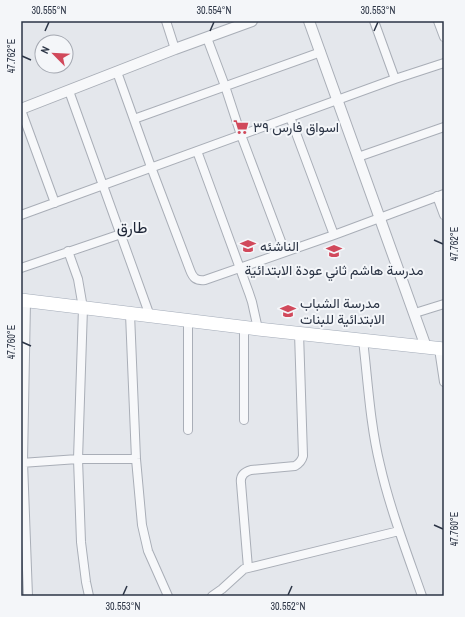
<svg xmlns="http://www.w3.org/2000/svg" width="465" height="617" viewBox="0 0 465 617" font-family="'Archivo Narrow',Vazirmatn,sans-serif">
<rect width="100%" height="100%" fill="#e4e7ec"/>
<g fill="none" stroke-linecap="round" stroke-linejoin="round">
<defs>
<path id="minor" d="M166 21 175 49
M374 21 395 79
M438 21 444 37
M207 38 225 86 241 135 285 252
M117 72 151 167 190 270C193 278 196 281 205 280L334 235 444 194
M69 91 150 316
M21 110 55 203
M290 117 334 235
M134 119 321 52
M197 151 249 293 252 302 258 329
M358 157 444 127
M437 196 444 215
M21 215 395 79 444 63
M68 251 78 279 83 308 78 459 81 542 86 582 89 596
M21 268 121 234
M26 301 23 462 28 596
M415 313 444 304
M130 314 136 459 142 525 148 551 168 596
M363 340C368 382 370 424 380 465 390 509 407 553 422 596
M439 349 444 382
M244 420V327
M188 430V320
M21 463 78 459H136
M248 568 241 483C240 476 244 472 251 470L295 466C300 463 302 460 303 456L299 333
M212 596 222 589 244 569 399 531"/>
<path id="tertiary" d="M309 21 426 347
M21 109 175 49 252 21"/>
<path id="primary" d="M21 300 258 329 444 349"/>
</defs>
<use href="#minor" stroke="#a9aeb7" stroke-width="10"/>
<use href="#tertiary" stroke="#a9aeb7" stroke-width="12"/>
<use href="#primary" stroke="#a3abb8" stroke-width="14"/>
<use href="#minor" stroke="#f7f8fa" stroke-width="8"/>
<use href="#tertiary" stroke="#f7f8fa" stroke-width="10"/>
<use href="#primary" stroke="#fff" stroke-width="13"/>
</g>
<path fill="none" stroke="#2b3445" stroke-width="1.5" d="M45 31 49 22M210 31 214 22M374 31 378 22M22 56 31 60M434 240 443 244M22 342 31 346M434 525 443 529M123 595 127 586M288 595 292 586"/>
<defs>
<symbol id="supermarket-bare" viewBox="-9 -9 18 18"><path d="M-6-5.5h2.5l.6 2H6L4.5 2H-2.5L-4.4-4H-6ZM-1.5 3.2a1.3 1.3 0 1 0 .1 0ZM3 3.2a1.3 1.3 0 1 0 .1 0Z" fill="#d1495b" stroke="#f4f6f9" stroke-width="2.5" paint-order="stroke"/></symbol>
<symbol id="school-bare" viewBox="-9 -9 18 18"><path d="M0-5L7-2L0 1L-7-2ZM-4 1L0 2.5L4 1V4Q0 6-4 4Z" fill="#d1495b" stroke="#f4f6f9" stroke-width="2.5" paint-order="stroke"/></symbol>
</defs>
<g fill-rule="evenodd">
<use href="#supermarket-bare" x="230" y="116" width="22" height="22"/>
<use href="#school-bare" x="237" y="235" width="22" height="22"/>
<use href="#school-bare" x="323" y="240" width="22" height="22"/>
<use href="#school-bare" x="277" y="300" width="22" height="22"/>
</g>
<g text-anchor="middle" stroke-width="4" stroke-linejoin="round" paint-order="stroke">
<g font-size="14" fill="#2b3445" stroke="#f4f6f9" text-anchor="start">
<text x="253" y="132">اسواق فارس ٣٩</text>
<text x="260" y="251">الناشئه</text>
<text x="334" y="275" text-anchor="middle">مدرسة هاشم ثاني عودة الابتدائية</text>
<text x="300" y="308">مدرسة الشباب<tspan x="300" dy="16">الابتدائية للبنات</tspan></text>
</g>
<g font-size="16" fill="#1d2536" stroke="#f4f6f9">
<text x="132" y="233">طارق</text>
</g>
</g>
<rect width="465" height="617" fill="none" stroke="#f4f6f9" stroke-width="44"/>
<g transform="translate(54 54) rotate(294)"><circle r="19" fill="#f4f6f9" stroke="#a4a8b1"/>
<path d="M0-3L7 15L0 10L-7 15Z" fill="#d1495b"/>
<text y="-6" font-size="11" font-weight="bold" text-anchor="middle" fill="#2b3445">N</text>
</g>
<rect x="22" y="22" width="421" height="573" fill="none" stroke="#2b3445" stroke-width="1.5"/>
<g font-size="10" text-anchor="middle" fill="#2b3445">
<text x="49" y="14">30.555°N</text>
<text x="214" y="14">30.554°N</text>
<text x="378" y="14">30.553°N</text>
<text transform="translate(11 56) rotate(-90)" y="4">47.762°E</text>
<text transform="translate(454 244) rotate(-90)" y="4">47.762°E</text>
<text transform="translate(11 342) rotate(-90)" y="4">47.760°E</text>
<text transform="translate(454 529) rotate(-90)" y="4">47.760°E</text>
<text x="123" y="610">30.553°N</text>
<text x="288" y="610">30.552°N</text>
</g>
</svg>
